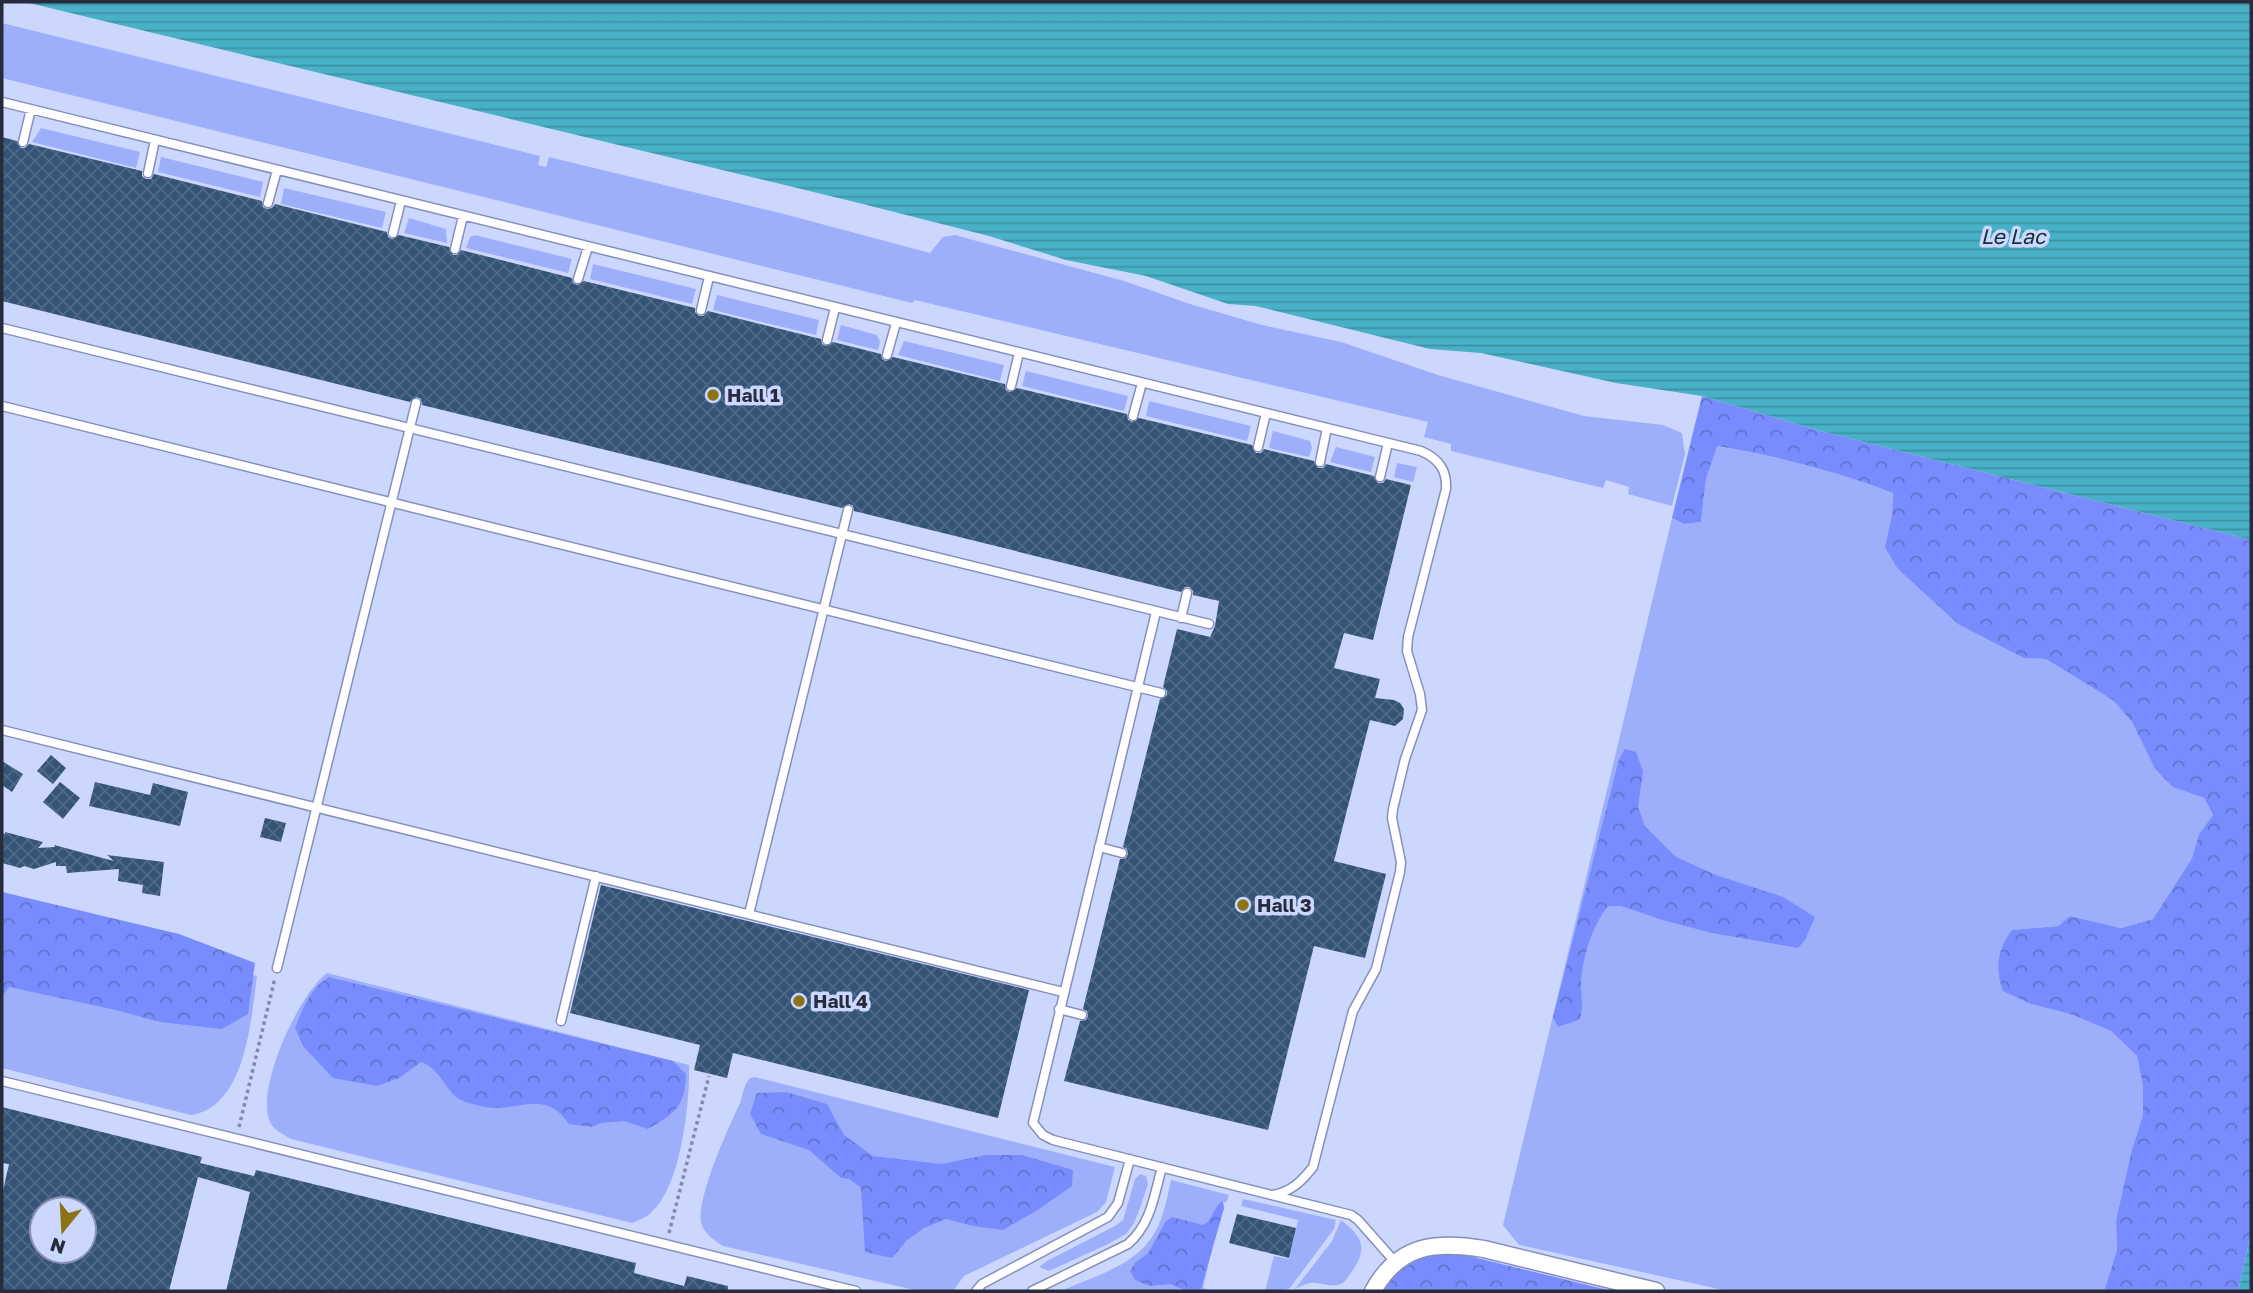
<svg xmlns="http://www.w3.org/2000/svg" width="2253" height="1293" viewBox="0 0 2253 1293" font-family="'Golos Text',sans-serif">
<defs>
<pattern id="forest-crowns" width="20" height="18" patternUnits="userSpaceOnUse" patternTransform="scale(1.75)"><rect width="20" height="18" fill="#788cfd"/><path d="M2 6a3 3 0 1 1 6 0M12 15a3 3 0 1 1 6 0" fill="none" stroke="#6273ce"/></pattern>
<pattern id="water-rules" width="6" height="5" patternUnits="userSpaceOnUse" patternTransform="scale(1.75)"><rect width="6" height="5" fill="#48b1c7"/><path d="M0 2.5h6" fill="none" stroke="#3c90a3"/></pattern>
<pattern id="building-cross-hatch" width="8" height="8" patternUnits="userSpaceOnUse" patternTransform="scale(1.75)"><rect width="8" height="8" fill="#355377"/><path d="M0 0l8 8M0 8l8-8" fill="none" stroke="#506987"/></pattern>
</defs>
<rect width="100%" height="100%" fill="#ccd7fe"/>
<path fill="#9daffb" d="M2 23 540 156 538 165 546 167 549 157 784 214 930 253 943 237 955 235 1124 281 1190 304 1262 325 1341 342 1438 375 1584 416 1663 425 1682 433 1685 454 1672 506 1628 494 1629 487 1606 480 1603 488 1451 451V444L1424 437 1428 422 915 300 912 303 2 78Z
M41 128 140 152 136 168 32 142Z
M161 157 263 182 260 197 158 172Z
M284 188 386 212 382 228 281 204Z
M409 218 446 229 447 243 404 233Z
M475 235 572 259 568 273 466 248 470 237Z
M593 264 696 289 692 304 590 279Z
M717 295 819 320 816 335 713 310Z
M841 325 877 335 880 342 878 350 837 340Z
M904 341 1004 365 1000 381 898 355Z
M1026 371 1128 396 1124 411 1022 386Z
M1149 401 1251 426 1247 441 1146 416Z
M1273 431 1310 441 1312 448 1309 457 1269 448Z
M1716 446C1776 456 1836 471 1893 493L1892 515 1886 546 1897 568 1923 591 2024 658 2046 659 2114 701 2132 722 2155 769 2174 787 2204 798 2213 815 2199 834 2192 858 2153 919 2121 928 2070 916 2058 926 2012 930 2031 1004 2076 1016 2111 1031 2137 1056 2143 1086V1115L2132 1149 2116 1220 2117 1250 2104 1291H1728L1519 1245 1503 1225 1672 518 1684 524 1701 522 1706 479Z
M1336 447 1375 457 1371 472 1330 462Z
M1397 463 1417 467 1413 482 1394 477Z
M2 911 257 976C251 1019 246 1107 191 1115L2 1068Z
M327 973 689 1065C690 1103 681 1193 647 1216 642 1219 636 1221 632 1223L291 1139C283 1134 274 1131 270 1122 255 1088 299 994 327 973Z
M755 1077 1115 1167 1106 1202 1097 1212 964 1276 953 1291H919L723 1246C714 1240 703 1233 701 1222 697 1196 728 1129 740 1103 743 1094 744 1085 750 1078Z
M1140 1174 1146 1176 1148 1184 1140 1208 1134 1223 1126 1234 1106 1245 1049 1271 1039 1267 1047 1261 1115 1226 1123 1220 1135 1179Z
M1171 1180 1229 1195 1226 1203 1223 1201 1203 1288 1214 1291H1061C1092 1277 1138 1265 1155 1232 1164 1216 1167 1198 1171 1180Z
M1243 1199 1336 1220 1334 1229 1290 1288 1282 1291H1265L1274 1256 1289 1259 1298 1220 1241 1206Z
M1341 1220C1362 1236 1368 1248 1353 1270 1348 1276 1346 1283 1338 1285 1329 1287 1319 1282 1310 1283 1305 1284 1300 1287 1295 1289L1332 1241Z"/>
<path fill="url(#forest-crowns)" d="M1702 396 1817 430 2251 540V1235L2238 1291H2104L2117 1250 2116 1220 2132 1149 2143 1115V1086L2137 1056 2111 1031 2073 1015 2031 1004 2003 991C1995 968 1997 950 2012 930L2058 926 2070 916 2121 928 2153 919 2192 858 2199 834 2213 815 2204 798 2173 787 2155 769 2132 722 2114 701 2046 659 2024 658 1958 624 1897 568 1885 547 1892 515 1893 493C1836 471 1776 456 1717 446L1706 479 1701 522 1684 524 1672 518Z
M1625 749 1636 752 1643 771 1638 807 1645 826 1676 857 1716 875 1783 897 1815 917 1805 940 1798 948 1712 933 1666 921 1621 906H1608C1592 926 1583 956 1581 982 1580 995 1585 1008 1579 1020L1558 1027 1553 1017 1619 759Z
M2 892 179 934 255 963 248 1014 222 1029 160 1022 116 1010 9 987 2 996Z
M329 977 673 1061 686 1074C685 1107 675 1113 648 1129L624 1121 601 1123 592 1127 569 1124C544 1087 518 1113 485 1107 476 1105 461 1102 455 1096 442 1083 438 1068 421 1062L399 1078 377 1086 333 1078 303 1046 295 1028C303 1008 310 988 329 977Z
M786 1092 827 1104 844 1135 873 1156 941 1164 986 1155H1022L1073 1170 1072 1186 1036 1211 1003 1230 973 1226 946 1219 924 1228 907 1240 892 1258 865 1252 861 1188 849 1179 841 1178 809 1150 761 1134 750 1114 757 1093Z
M1223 1201 1224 1208 1201 1289 1208 1291H1187L1170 1284 1150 1286 1135 1280 1130 1271 1135 1263 1148 1253 1166 1221 1172 1217 1203 1225C1214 1220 1213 1206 1223 1201Z
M1437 1254H1461L1612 1291H1383C1396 1271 1414 1258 1437 1254Z"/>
<path fill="url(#water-rules)" d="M25 2H2251V540L1817 430 1702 396 1616 383 1481 353 1430 349 1256 306 1228 304 1146 276 1066 260 989 236 855 202Z
M2251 1235V1291H2238Z"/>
<path fill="url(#building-cross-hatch)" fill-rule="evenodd" d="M2 137 17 141 21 148H25L29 144 142 171V176L146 179H151L154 174 262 201 263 207 267 209 272 208 275 204 387 232 388 237 392 239 399 235 449 247 453 255H457L461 250 572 278 573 283 577 285 584 281 695 308V312L699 316H703L708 311 821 339 822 344 826 346 833 342 881 354 882 359 886 361 893 357 1005 384 1006 390 1010 392 1017 388 1127 414 1128 420 1132 422 1139 418 1252 445 1256 453H1261L1264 449 1314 461 1318 468H1323L1326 464 1374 476 1378 483H1383L1386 479 1411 485 1373 640 1344 633 1334 668 1380 679 1375 698 1394 700 1400 703 1404 709 1403 719 1395 726 1370 720 1334 861 1386 874 1365 958 1314 946 1268 1130 1064 1081 1080 1021 1086 1020 1088 1016 1087 1011 1083 1009 1120 859 1126 858 1128 854 1127 849 1123 847 1160 699 1167 695V691L1163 687 1177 629 1210 637 1215 626 1219 601 1193 595V591L1189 587H1185L1181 592 854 511 853 506 849 504 842 508 422 405 421 399 417 397 410 402 2 301Z
M51 755 66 768 53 784 37 771Z
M2 761 23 774 12 792 2 785Z
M60 782 80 798 63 819 43 802Z
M95 782 150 795 153 783 188 792 180 826 89 806Z
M265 818 286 823 281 842 260 837Z
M5 832 43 842 38 848 55 847 54 845 114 861 107 855 164 862 160 896 142 893 143 885 118 881 119 869 67 873 66 866H56V862L34 869 24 866 20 868 2 863V833L5 834Z
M601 885 1029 990 998 1118 733 1053 727 1078 694 1070 700 1045 570 1013Z
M2 1107 202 1157 200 1163 254 1176 256 1170 636 1263 634 1273 684 1286 687 1276 728 1286V1291H226L250 1192 198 1177 169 1291H2V1195L9 1164 2 1163ZM42 1209H84V1251H42Z
M1237 1214 1296 1228 1289 1258 1229 1243Z"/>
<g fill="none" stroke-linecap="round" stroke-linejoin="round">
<defs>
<path id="service" d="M2 102 1421 451C1439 459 1447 470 1446 489L1408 637 1407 651 1420 694 1422 710 1405 759 1393 809 1392 818 1401 862 1400 872 1376 969 1353 1011 1313 1167C1301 1182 1292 1191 1273 1195
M23 142 31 109
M148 173 155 140
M268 203 277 170
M393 233 401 201
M455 249 463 216
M578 279 588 247
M701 310 709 277
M2 328 1209 624
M827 340 835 308
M887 355 896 323
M1011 386 1019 353
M2 406 1161 693
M1133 416 1142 383
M1258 447 1266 413
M1320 462 1327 428
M1380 477 1388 443
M1156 612 1033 1123 1043 1135 1053 1140 1351 1215 1358 1220 1396 1263
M1181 618 1187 593
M2 730 1063 992
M1099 847 1122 853
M749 914 848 510
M277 968 416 403
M1059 1009 1082 1015
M561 1021 596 876
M2 1081 856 1291
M976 1291 982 1284 1108 1217 1118 1203 1130 1159
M1032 1291 1128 1244C1151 1224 1154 1196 1162 1167"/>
<path id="minor" d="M1373 1291C1399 1244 1436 1241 1484 1249L1656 1291"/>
</defs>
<use href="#service" stroke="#848fbc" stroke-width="11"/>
<use href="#minor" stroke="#848fbc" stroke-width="19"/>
<path stroke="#828aa8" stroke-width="3.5" stroke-dasharray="3.5 3.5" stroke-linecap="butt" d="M239 1127 275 978
M669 1233 709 1076"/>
<use href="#service" stroke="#fff" stroke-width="8"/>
<use href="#minor" stroke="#fff" stroke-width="16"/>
</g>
<g fill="#8b7417" stroke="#ccd7fe" stroke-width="2.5">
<circle cx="713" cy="395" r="7"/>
<circle cx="1243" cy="905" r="7"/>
<circle cx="799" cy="1001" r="7"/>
</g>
<g text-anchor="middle" stroke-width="7" stroke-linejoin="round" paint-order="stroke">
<g font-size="19" font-weight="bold" fill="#262b3d" stroke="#ccd7fe" text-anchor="start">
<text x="727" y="402">Hall 1</text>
<text x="1257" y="912">Hall 3</text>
<text x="813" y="1008">Hall 4</text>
</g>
<g font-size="21" font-style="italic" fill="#113138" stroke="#ccd7fe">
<text x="2013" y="244">Le Lac</text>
</g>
</g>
<rect width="2253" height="1293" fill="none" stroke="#262b3d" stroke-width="7"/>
<g transform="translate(63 1230) rotate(198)"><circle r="33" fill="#ccd7fe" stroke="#8a92b1" stroke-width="2"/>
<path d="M0-5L12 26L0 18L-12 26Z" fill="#8b7417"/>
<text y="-10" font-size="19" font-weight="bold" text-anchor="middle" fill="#262b3d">N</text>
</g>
</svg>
